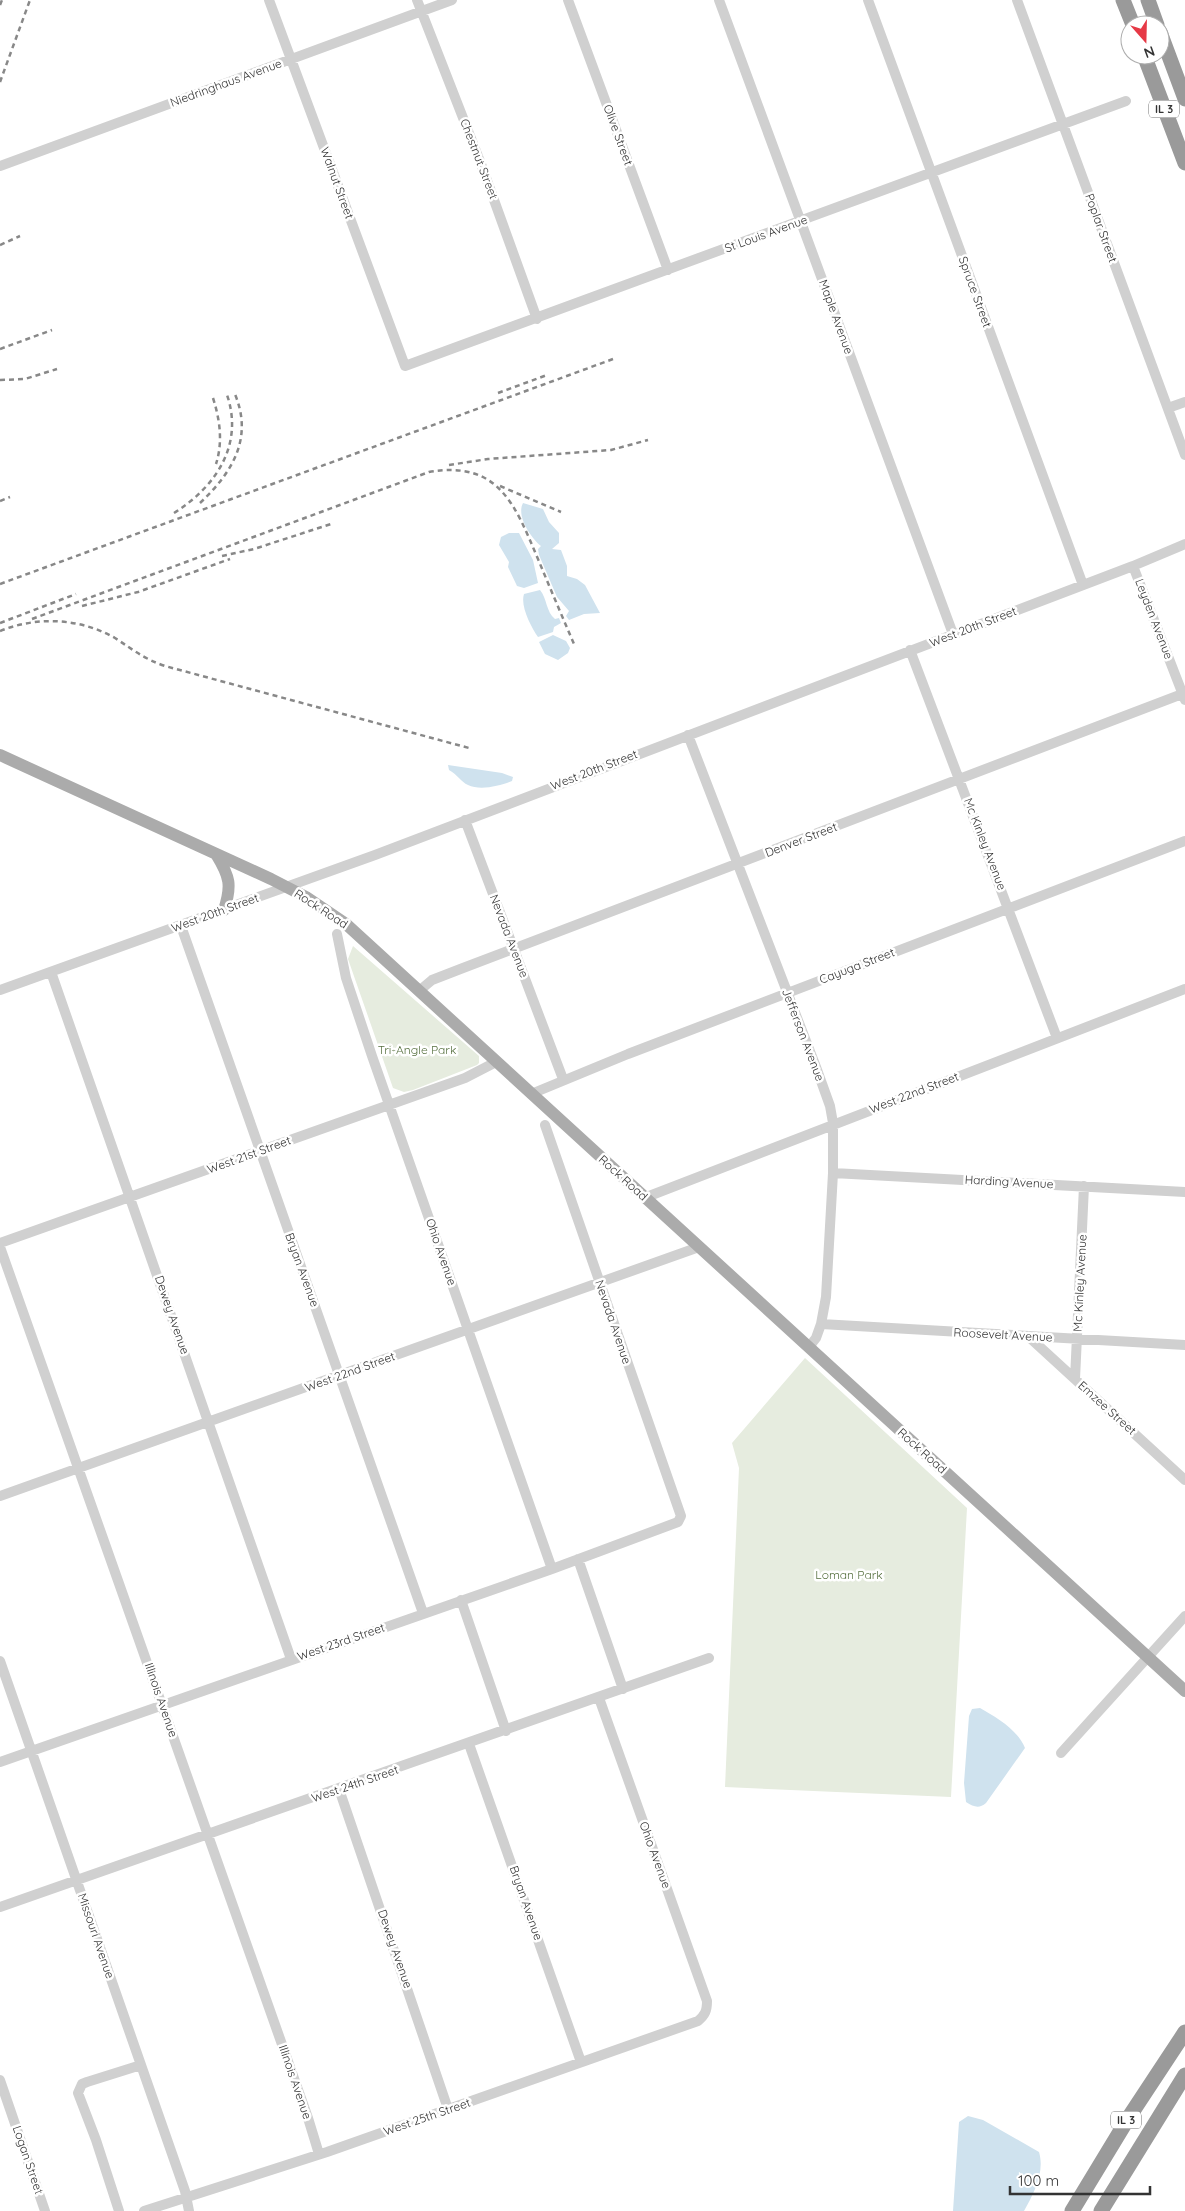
<svg xmlns="http://www.w3.org/2000/svg" width="1185" height="2211" viewBox="0 0 1185 2211" font-family="Quicksand,sans-serif">
<rect width="100%" height="100%" fill="#fff"/>
<path fill="#e6ecdf" d="M353 946 479 1056V1063L477 1065 413 1090 404 1092 393 1088 348 959Z
M805 1358 967 1508 951 1797 725 1787 739 1468 732 1443Z"/>
<path fill="#cfe2ee" d="M523 503 543 509 549 522 559 533V543L552 549 561 550 567 566V576L577 579 585 585 600 613 584 614 569 620 566 616 569 611 557 597 539 555 538 549 541 546C531 538 516 516 523 503Z
M509 533H519L533 560 538 583 524 588 517 586 508 567 509 562 499 545 501 537Z
M540 590C547 598 546 612 555 619L559 618 561 623 554 627 553 632 538 637C531 627 520 606 524 594Z
M553 635 566 641 570 648 568 653 558 660 545 654 539 642Z
M448 765 502 773 513 777 512 781C500 786 480 791 468 785 461 782 458 775 449 770Z
M980 1708C996 1717 1018 1730 1025 1748L986 1803C979 1809 974 1807 966 1802L964 1783 969 1716 972 1709Z
M968 2116 983 2120 1039 2152C1045 2172 1034 2193 1024 2211H953L959 2122Z"/>
<g fill="none" stroke-linecap="round" stroke-linejoin="round">
<path stroke="#d0d0d0" stroke-width="10" d="M269 0 405 366 1126 101
M417 0 481 164 537 319
M568 0 668 270
M719 0 953 634
M868 0 1083 585
M1017 0 1185 455
M0 166 452 0
M1168 408 1185 402
M1133 566 1185 700
M910 650 1057 1038
M688 735 816 1067 830 1106 833 1123V1173L826 1297 821 1324 816 1338 809 1347
M465 820 563 1079
M181 926 423 1613
M337 934 346 978 372 1056 552 1569
M51 972 291 1659
M0 990 375 855 1133 566 1185 544
M419 991 432 980 463 968 1185 693
M531 1094 628 1054 1185 841
M833 1173 1185 1192
M644 1198 1185 989
M0 1243 465 1078 496 1062
M0 1247 308 2118 319 2154
M821 1324 1185 1345
M1029 1337 1185 1480
M1075 1379 1084 1186
M0 1496 699 1247
M578 1559 623 1689
M461 1600 506 1731
M0 1661 185 2191 189 2211
M469 1744 581 2062
M1061 1753 1185 1616
M0 1762 552 1569 678 1522 681 1516 545 1125
M339 1789 448 2109
M0 1907 709 1658
M0 2080 45 2211
M119 2211 96 2140 78 2093 82 2084 87 2082 141 2065
M144 2211 327 2152 698 2021C705 2015 707 2011 707 2001L599 1698"/>
<path stroke="#ababab" stroke-width="12" d="M0 755 271 879 306 897 346 924 1185 1691
M216 854C230 877 232 885 224 910"/>
<path stroke="#9a9a9a" stroke-width="15" d="M1123 0 1133 25
M1148 0 1157 25
M1160 32 1185 99
M1144 55 1185 163
M1072 2211 1129 2117 1185 2032
M1101 2211 1185 2075"/>
<path stroke="#888" stroke-width="2.5" stroke-dasharray="5 4" stroke-linecap="butt" d="M0 5 2 0
M0 82 30 0
M0 245 20 236
M0 349 52 330
M0 380 25 379 57 369
M498 393 547 375
M213 398C220 420 223 442 216 464
M449 465 488 459 611 450 648 440
M500 486 561 512
M0 501 10 497
M200 503C233 472 254 437 234 392
M174 513C217 486 245 443 226 392
M222 556 254 549 334 523
M0 584 613 359
M82 606 138 592 230 559
M32 619 429 472C499 460 515 505 538 559 550 588 562 616 574 644
M0 623 76 594
M0 631C37 616 80 618 115 638 132 649 144 659 165 666L469 748"/>
</g>
<g text-anchor="middle" stroke-width="5" stroke-linejoin="round" paint-order="stroke">
<g fill="#fff" stroke="#707070" stroke-width="1">
<rect x="1149" y="100.5" width="30" height="17" rx="4"/>
<rect x="1111" y="2111.5" width="30" height="17" rx="4"/>
</g>
<g font-size="11" font-weight="bold" fill="#333">
<text x="1164" y="113">IL 3</text>
<text x="1126" y="2124">IL 3</text>
</g>
<g font-size="12" fill="#333" stroke="#fff">
<text transform="translate(226 83) rotate(-20)" y="4">Niedringhaus Avenue</text>
<text transform="translate(618 135) rotate(70)" y="4">Olive Street</text>
<text transform="translate(479 159) rotate(69)" y="4">Chestnut Street</text>
<text transform="translate(337 183) rotate(70)" y="4">Walnut Street</text>
<text transform="translate(1101 228) rotate(70)" y="4">Poplar Street</text>
<text transform="translate(766 234) rotate(-20)" y="4">St Louis Avenue</text>
<text transform="translate(975 292) rotate(70)" y="4">Spruce Street</text>
<text transform="translate(836 317) rotate(70)" y="4">Maple Avenue</text>
<text transform="translate(1154 619) rotate(69)" y="4">Leyden Avenue</text>
<text transform="translate(973 627) rotate(-21)" y="4">West 20th Street</text>
<text transform="translate(594 770) rotate(-21)" y="4">West 20th Street</text>
<text transform="translate(801 840) rotate(-21)" y="4">Denver Street</text>
<text transform="translate(985 844) rotate(69)" y="4">Mc Kinley Avenue</text>
<text transform="translate(321 909) rotate(33)" y="4">Rock Road</text>
<text transform="translate(215 913) rotate(-20)" y="4">West 20th Street</text>
<text transform="translate(509 936) rotate(69)" y="4">Nevada Avenue</text>
<text transform="translate(857 966) rotate(-21)" y="4">Cayuga Street</text>
<text transform="translate(803 1035) rotate(69)" y="4">Jefferson Avenue</text>
<text transform="translate(914 1093) rotate(-21)" y="4">West 22nd Street</text>
<text transform="translate(249 1155) rotate(-20)" y="4">West 21st Street</text>
<text transform="translate(623 1178) rotate(42)" y="4">Rock Road</text>
<text transform="translate(1009 1182) rotate(3)" y="4">Harding Avenue</text>
<text transform="translate(441 1252) rotate(71)" y="4">Ohio Avenue</text>
<text transform="translate(302 1270) rotate(70)" y="4">Bryan Avenue</text>
<text transform="translate(1080 1283) rotate(-87)" y="4">Mc Kinley Avenue</text>
<text transform="translate(172 1315) rotate(71)" y="4">Dewey Avenue</text>
<text transform="translate(613 1322) rotate(71)" y="4">Nevada Avenue</text>
<text transform="translate(1003 1335) rotate(3)" y="4">Roosevelt Avenue</text>
<text transform="translate(350 1372) rotate(-20)" y="4">West 22nd Street</text>
<text transform="translate(1107 1408) rotate(42)" y="4">Emzee Street</text>
<text transform="translate(922 1451) rotate(42)" y="4">Rock Road</text>
<text transform="translate(341 1642) rotate(-19)" y="4">West 23rd Street</text>
<text transform="translate(161 1700) rotate(71)" y="4">Illinois Avenue</text>
<text transform="translate(355 1784) rotate(-19)" y="4">West 24th Street</text>
<text transform="translate(655 1855) rotate(70)" y="4">Ohio Avenue</text>
<text transform="translate(526 1903) rotate(71)" y="4">Bryan Avenue</text>
<text transform="translate(96 1936) rotate(71)" y="4">Missouri Avenue</text>
<text transform="translate(395 1949) rotate(71)" y="4">Dewey Avenue</text>
<text transform="translate(295 2082) rotate(71)" y="4">Illinois Avenue</text>
<text transform="translate(427 2117) rotate(-19)" y="4">West 25th Street</text>
<text transform="translate(28 2160) rotate(71)" y="4">Logan Street</text>
</g>
<g font-size="12" fill="#56703f" stroke="#fff">
<text x="417" y="1054">Tri-Angle Park</text>
<text x="849" y="1579">Loman Park</text>
</g>
</g>
<g transform="translate(1145 40) rotate(160)"><circle r="24" fill="#ffffff" stroke="#adadad"/>
<path d="M0-4L9 19L0 12L-9 19Z" fill="#e63946"/>
<text y="-8" font-size="14" font-weight="bold" text-anchor="middle" fill="#333333">N</text>
</g>
<path d="M1010 2186v8h140v-8" fill="none" stroke="#333333" stroke-width="2.5"/>
<text x="1018" y="2186" font-size="15" fill="#333333" stroke="#ffffff" stroke-width="4" paint-order="stroke">100 m</text>
</svg>
